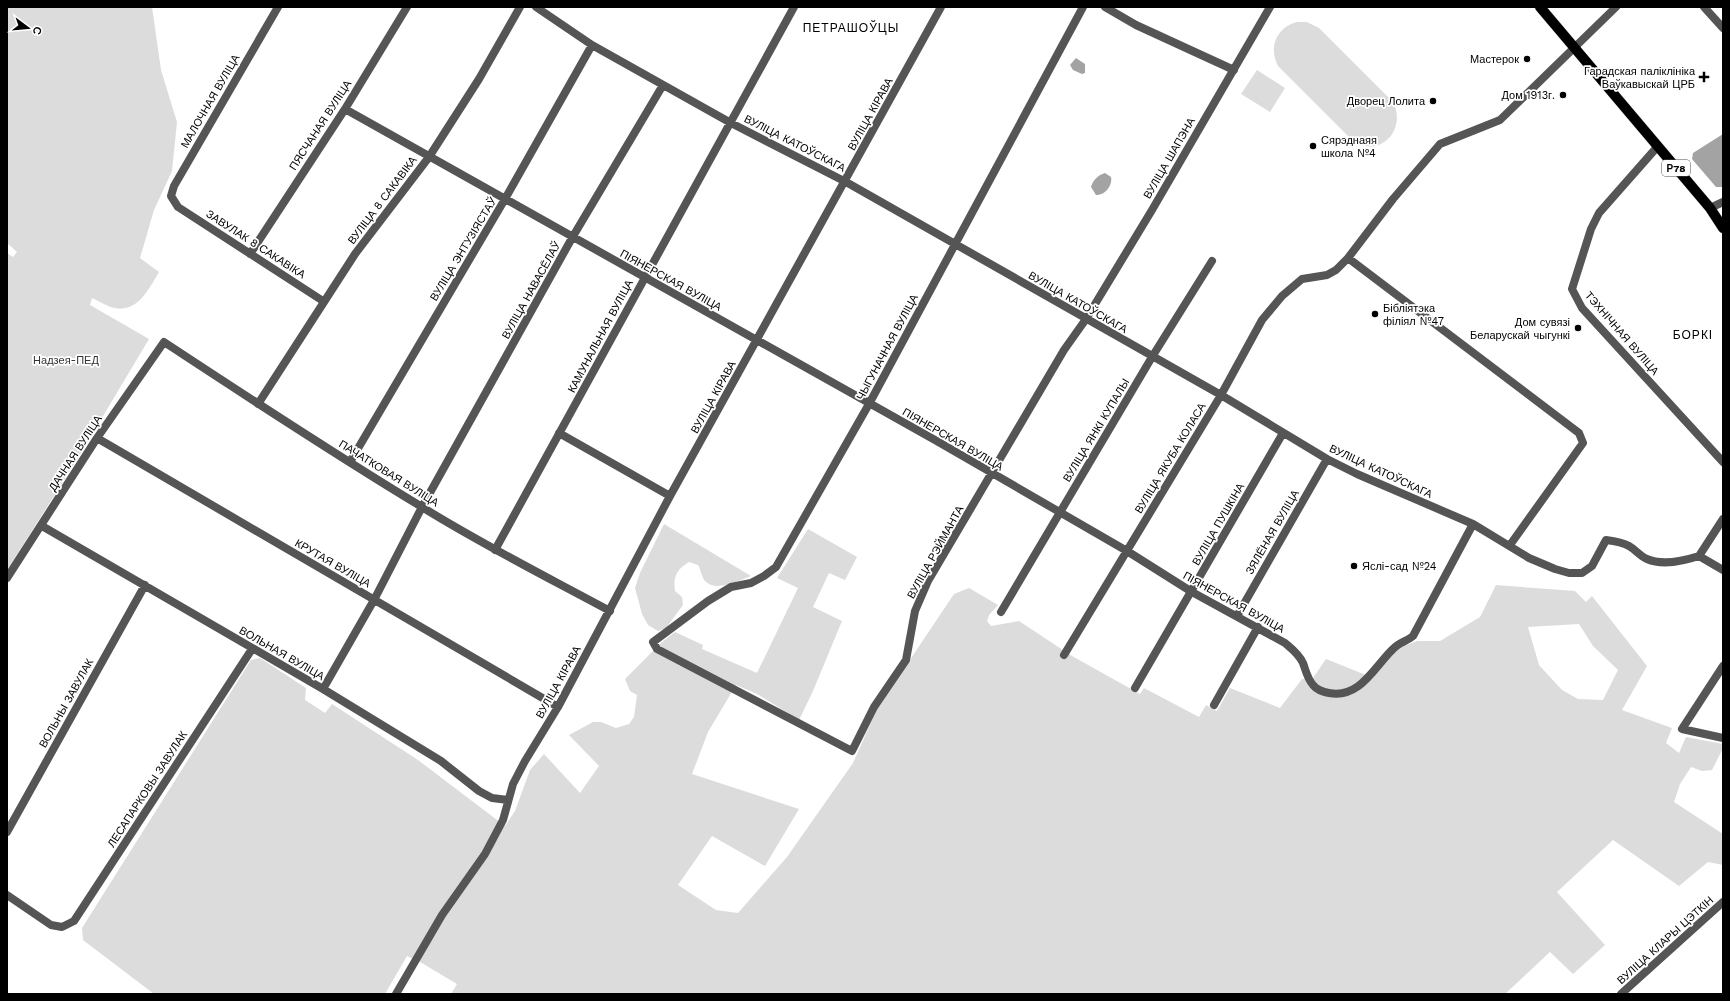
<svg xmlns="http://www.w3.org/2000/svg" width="1730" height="1001" viewBox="0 0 1730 1001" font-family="'Work Sans',sans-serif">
<rect width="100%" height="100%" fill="#fff"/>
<path fill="#dcdcdc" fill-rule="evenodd" d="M7 7H152L161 70 177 122 172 171 154 210 140 258 159 272C150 287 138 313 115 308 108 307 99 301 92 298L90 305 149 339 75 463 7 570V253L13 257 17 252 7 243Z
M1297 22H1307L1319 28 1393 102C1407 129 1381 158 1354 142L1278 66C1268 47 1277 27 1297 22Z
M1257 70 1285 88 1270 112 1241 94Z
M664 524 751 576C740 580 717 592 706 582 702 579 701 570 698 565L689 562C676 570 673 577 675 591L682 597 683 605 666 628 658 631 648 625 642 614 635 588 640 573Z
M808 529 857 557 845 580 829 573 813 607 842 621 813 691 799 720 757 694 736 685 708 732 692 774 799 809 765 866 712 836 678 885 716 910 738 913 787 857 853 763 877 709 954 594 969 588 998 605 989 615 987 621 991 626 1019 621 1072 656 1140 694 1144 688 1199 717 1206 705 1217 711 1230 688 1280 708 1302 679 1313 678 1326 659 1366 675 1394 650 1417 641H1440L1480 617 1496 585 1575 591 1586 602 1592 596 1647 666 1622 710 1672 728 1666 743 1679 753 1686 737 1723 744V748L1712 770 1702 771 1691 767 1680 784 1674 802 1723 834V865L1708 862 1679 886 1613 840 1557 892 1605 945 1573 974 1550 952 1505 994H451L457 984 420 962 407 956 385 994H154L83 940 82 928 251 660 260 658 306 688 305 700 325 713 332 704 418 760 505 826 515 811 530 770 544 754 580 793 599 766 569 735 593 722H601L616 728 629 724 634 717 637 695 630 691 625 679 662 642 675 632 703 645 702 649 757 673 798 588 777 578ZM1579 624 1593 646 1618 670 1603 700 1578 699 1562 690 1539 665 1528 627Z"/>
<path fill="#a3a3a3" d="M1076 58 1085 64V73L1082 74 1073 70 1070 65Z
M1723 134V187H1716L1692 159 1693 153Z
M1105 173 1111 177C1113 185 1105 196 1096 195L1091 187C1093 180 1098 175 1105 173Z"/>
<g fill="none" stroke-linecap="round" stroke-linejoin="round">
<defs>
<path id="primary" d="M1540 7 1710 208 1723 228"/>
</defs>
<use href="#primary" stroke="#dbdbdb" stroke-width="11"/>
<path stroke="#555" stroke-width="8" d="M278 7 174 186 171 196 178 207 323 301
M536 7 592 45 731 123 846 182 1221 395 1327 459 1357 474 1473 524 1529 558 1555 569 1569 573H1582L1592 566 1606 540C1614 541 1622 542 1629 546 1636 550 1640 556 1647 559 1663 566 1683 561 1699 556L1723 519
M1083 7 869 404 776 567 764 576 751 583 731 587 708 601 653 642 657 649 852 751 874 707 906 660 915 611 928 581 1064 350 1086 319 1152 210 1270 7
M1105 7 1136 25 1234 70
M1704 7 1723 28
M345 109 935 440 1127 551 1192 592 1285 643C1292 649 1299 654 1303 663 1306 671 1307 678 1313 685 1317 690 1323 692 1329 693 1360 699 1374 667 1393 649 1398 643 1407 641 1413 636L1473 524
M1658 146 1599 213 1591 229 1572 289 1582 308 1723 462
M1710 208 1723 202
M250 254 345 109 407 7
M1348 258 1579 433 1583 443 1510 545
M258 404 355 254 429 157 479 79 520 7
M559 433 670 496
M97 438 558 707
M350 462 505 199 592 45
M42 526 323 689 441 761 479 791 492 798 508 800
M495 550 794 7
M1699 556 1723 570
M7 578 97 438 164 342C249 398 334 454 422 507 483 545 547 577 610 611
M1001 612 1152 357 1212 261
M1237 616 1327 459
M1064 655 1221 395 1262 320 1282 296 1302 279 1327 275 1336 270 1348 258 1393 199 1440 144 1500 120 1616 7
M1723 666 1682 729 1723 738
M1135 688 1283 433
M323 689 374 600 422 507 572 238 663 85
M1214 705 1258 627
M7 832 145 585
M7 895 51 925 62 927 74 921 252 649
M396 994 442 915 485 854 503 820 513 784 525 761 558 707 670 496 941 7
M1621 994 1723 902"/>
<use href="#primary" stroke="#000" stroke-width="10"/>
</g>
<g fill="#000" stroke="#fff" stroke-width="1.5">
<circle cx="1527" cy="59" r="4"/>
<path d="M1702 71h4v4h4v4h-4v4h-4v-4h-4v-4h4z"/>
<circle cx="1563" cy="95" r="4"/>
<circle cx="1433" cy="101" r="4"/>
<circle cx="1313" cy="146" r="4"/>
<circle cx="1375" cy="314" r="4"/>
<circle cx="1578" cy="328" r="4"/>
<circle cx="1354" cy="566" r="4"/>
</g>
<g text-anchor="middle" stroke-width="3.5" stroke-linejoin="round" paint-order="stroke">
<rect fill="#fff" stroke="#4c4c4c" stroke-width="1" x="1662" y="160" width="28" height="16" rx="3"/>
<g font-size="10" font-weight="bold" fill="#000">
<text x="1676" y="172">Р78</text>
</g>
<g font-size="11" fill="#000" stroke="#fff" text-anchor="end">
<text x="1519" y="63">Мастерок</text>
<text x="1695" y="75">Гарадская паліклініка<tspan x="1695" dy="13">Ваўкавыскай ЦРБ</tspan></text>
<text x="1555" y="99">Дом 1913г.</text>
<text x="1425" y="105">Дворец Лолита</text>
<text x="1321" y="144" text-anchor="start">Сярэднаяя<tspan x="1321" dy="13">школа №4</tspan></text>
<text x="1383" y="312" text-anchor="start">Бібліятэка<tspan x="1383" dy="13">філіял №47</tspan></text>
<text x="1570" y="326">Дом сувязі<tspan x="1570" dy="13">Беларускай чыгункі</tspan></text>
<text x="1362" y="570" text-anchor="start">Яслі-сад №24</text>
</g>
<g font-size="11" fill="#000" stroke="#fff">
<text transform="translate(210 101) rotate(-60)" y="4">МАЛОЧНАЯ ВУЛІЦА</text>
<text transform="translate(870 114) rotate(-61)" y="4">ВУЛІЦА КІРАВА</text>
<text transform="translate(320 125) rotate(-57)" y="4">ПЯСЧАНАЯ ВУЛІЦА</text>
<text transform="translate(795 143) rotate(27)" y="4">ВУЛІЦА КАТОЎСКАГА</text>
<text transform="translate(1169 158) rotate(-60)" y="4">ВУЛІЦА ШАПЭНА</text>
<text transform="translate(382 200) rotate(-53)" y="4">ВУЛІЦА 8 САКАВІКА</text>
<text transform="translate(256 244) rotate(33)" y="4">ЗАВУЛАК 8 САКАВІКА</text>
<text transform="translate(463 249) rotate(-59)" y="4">ВУЛІЦА ЭНТУЗІЯСТАЎ</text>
<text transform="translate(671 280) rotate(29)" y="4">ПІЯНЕРСКАЯ ВУЛІЦА</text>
<text transform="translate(531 290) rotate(-61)" y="4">ВУЛІЦА НАВАСЁЛАЎ</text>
<text transform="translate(1078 302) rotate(30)" y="4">ВУЛІЦА КАТОЎСКАГА</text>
<text transform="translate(1622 333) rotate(49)" y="4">ТЭХНІЧНАЯ ВУЛІЦА</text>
<text transform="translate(600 336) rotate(-62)" y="4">КАМУНАЛЬНАЯ ВУЛІЦА</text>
<text transform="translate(887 347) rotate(-62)" y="4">ЧЫГУНАЧНАЯ ВУЛІЦА</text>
<text transform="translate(713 397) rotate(-61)" y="4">ВУЛІЦА КІРАВА</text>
<text transform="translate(1096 430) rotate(-59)" y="4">ВУЛІЦА ЯНКІ КУПАЛЫ</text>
<text transform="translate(953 439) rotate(30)" y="4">ПІЯНЕРСКАЯ ВУЛІЦА</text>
<text transform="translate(75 453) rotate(-57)" y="4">ДАЧНАЯ ВУЛІЦА</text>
<text transform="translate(1170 458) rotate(-59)" y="4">ВУЛІЦА ЯКУБА КОЛАСА</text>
<text transform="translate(1381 471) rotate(25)" y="4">ВУЛІЦА КАТОЎСКАГА</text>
<text transform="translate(389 473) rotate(32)" y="4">ПАЧАТКОВАЯ ВУЛІЦА</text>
<text transform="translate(1218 524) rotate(-60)" y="4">ВУЛІЦА ПУШКІНА</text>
<text transform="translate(1272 532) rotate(-60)" y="4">ЗЯЛЁНАЯ ВУЛІЦА</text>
<text transform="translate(935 552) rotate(-61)" y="4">ВУЛІЦА РЭЙМАНТА</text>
<text transform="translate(333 563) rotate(30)" y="4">КРУТАЯ ВУЛІЦА</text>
<text transform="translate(1234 602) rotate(29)" y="4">ПІЯНЕРСКАЯ ВУЛІЦА</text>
<text transform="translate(282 653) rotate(30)" y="4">ВОЛЬНАЯ ВУЛІЦА</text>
<text transform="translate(558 682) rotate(-61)" y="4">ВУЛІЦА КІРАВА</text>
<text transform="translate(66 703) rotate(-61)" y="4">ВОЛЬНЫ ЗАВУЛАК</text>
<text transform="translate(147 789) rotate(-57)" y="4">ЛЕСАПАРКОВЫ ЗАВУЛАК</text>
<text transform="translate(1665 940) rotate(-42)" y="4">ВУЛІЦА КЛАРЫ ЦЭТКІН</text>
</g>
<g font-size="11" fill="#333" stroke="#fff">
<text x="66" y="364">Надзея-ПЕД</text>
</g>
<g font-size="12" letter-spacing="1" fill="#000" stroke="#fff">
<text x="851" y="32">ПЕТРАШОЎЦЫ</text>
<text x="1693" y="339">БОРКІ</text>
</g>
</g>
<rect width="1730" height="1001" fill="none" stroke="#000000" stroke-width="16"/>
<g transform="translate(28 28) rotate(106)" stroke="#ffffff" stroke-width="3" paint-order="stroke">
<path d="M0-3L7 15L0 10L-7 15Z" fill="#000000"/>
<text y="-6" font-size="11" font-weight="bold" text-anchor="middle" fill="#000000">С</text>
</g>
</svg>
